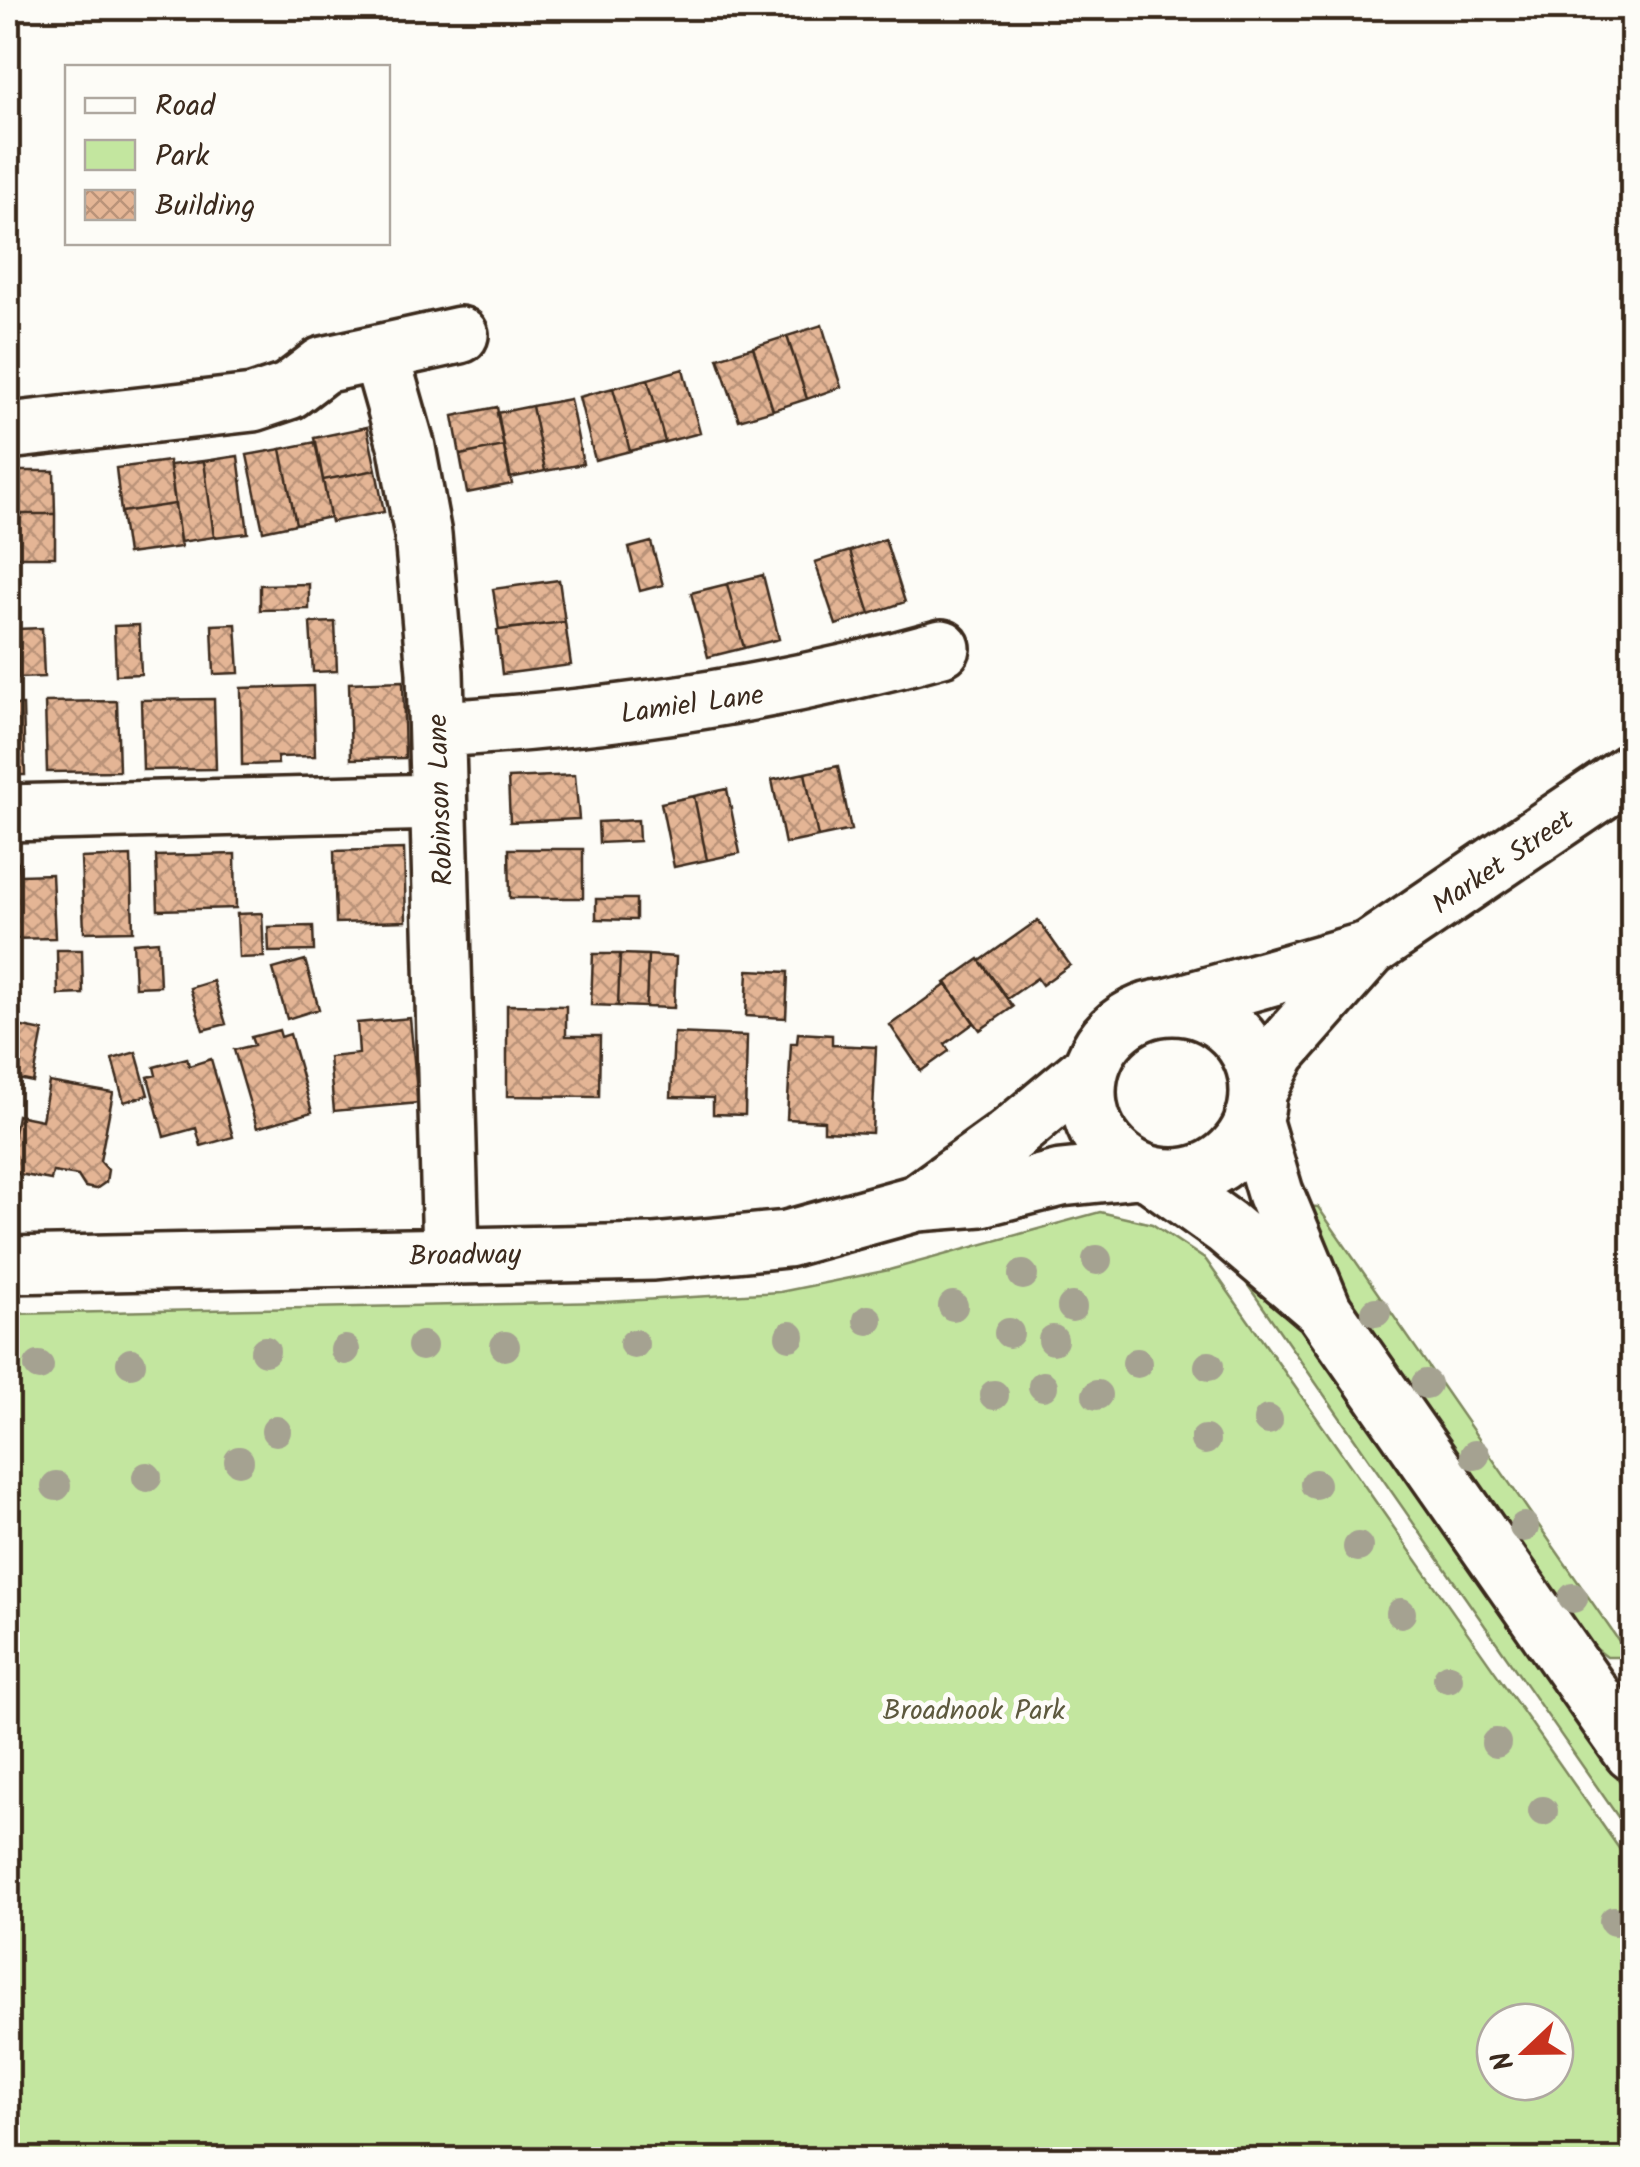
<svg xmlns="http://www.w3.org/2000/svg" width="1640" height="2167" viewBox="0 0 1640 2167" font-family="Kalam,sans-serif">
<defs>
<pattern id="building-cross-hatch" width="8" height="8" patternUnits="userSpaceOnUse" patternTransform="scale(2.5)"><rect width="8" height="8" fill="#e4b595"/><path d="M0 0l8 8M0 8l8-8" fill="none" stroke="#ba9379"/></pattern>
</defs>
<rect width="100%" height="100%" fill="#fdfcf7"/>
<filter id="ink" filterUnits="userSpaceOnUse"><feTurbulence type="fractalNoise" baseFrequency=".01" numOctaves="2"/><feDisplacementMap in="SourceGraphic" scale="20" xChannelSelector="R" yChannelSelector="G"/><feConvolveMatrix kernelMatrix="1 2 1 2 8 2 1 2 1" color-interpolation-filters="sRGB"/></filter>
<g filter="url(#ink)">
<path fill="#c3e69f" stroke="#7f885e" stroke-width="2.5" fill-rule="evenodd" d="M1303 1206 1318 1207 1630 1657H1607L1586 1641 1292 1213Z
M1100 1212 1152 1224 1206 1260 1632 1867V2159H8V1314L606 1302 780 1292 889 1270ZM1495 2022H1555V2082H1495Z
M1231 1261 1305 1330 1632 1799V1837Z"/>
<path fill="url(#building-cross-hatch)" stroke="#3b2a1e" stroke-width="2.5" d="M822 325 841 387 807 399 787 336Z
M787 336 807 399 773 410 753 347Z
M753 347 773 410 739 420 718 358Z
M683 369 700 433 665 442 648 379Z
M648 379 665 442 630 451 613 388Z
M613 388 630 451 595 460 579 397Z
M570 399 583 464 545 471 532 406Z
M532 406 545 471 510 478 497 413Z
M497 407 504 446 460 455 453 416Z
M367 427 376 470 323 480 314 438Z
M316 442 330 517 296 524 281 449Z
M504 446 512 484 467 493 460 455Z
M281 449 296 524 263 531 247 455Z
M238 456 248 533 214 537 204 461Z
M169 461 175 504 121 512 116 468Z
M204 461 214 537 180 542 170 465Z
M376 470 384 512 331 522 323 480Z
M8 471H54L55 514H8Z
M175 504 181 547 127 554 121 512Z
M8 514H55V557H8Z
M885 539 905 602 870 614 850 551Z
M651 542 663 585 640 591 629 548Z
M850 551 870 614 836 625 815 562Z
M763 575 779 639 744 648 727 584Z
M559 580 565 622 499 630 493 589Z
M309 584V609L260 610V585Z
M727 584 744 648 708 657 691 593Z
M335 622 337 671 313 672 310 623Z
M565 622 571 665 502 674 497 630Z
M236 624 239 673 214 674 212 625Z
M139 625 141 674 116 675 114 626Z
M42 628 44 677 19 678 17 629Z
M403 681 405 758 351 759 349 683Z
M313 686 315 756 277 757 278 764 242 765 241 688Z
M214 699 216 769 143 770 141 700Z
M117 701 119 771 47 772 45 702Z
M8 705H23L25 775H8Z
M838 766 851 830 818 837 805 773Z
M805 773 818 837 785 844 772 780Z
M575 775 579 819 510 822 508 778Z
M727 789 740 853 707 860 694 796Z
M694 796 707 860 674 867 661 803Z
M638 820 639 841 599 843 598 822Z
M404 849 406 921 336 923 334 851Z
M509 849H583V898H510Z
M235 854 236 908 158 910 156 856Z
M131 856 133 931 84 932 81 858Z
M8 862H19L20 875 52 874 55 938 8 939Z
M596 899H636V920L596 919Z
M262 913 264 957 239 958 237 914Z
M1038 920 1070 965 1042 985 1037 978 1007 999 980 961Z
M313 926 314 951 269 952 268 927Z
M158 941 160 986 135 987 133 943Z
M57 950H82L83 994 58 995Z
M593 954H620L618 1006 591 1005Z
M620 954 648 955 646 1007 618 1006Z
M648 955 676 957 674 1008 646 1007Z
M979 959 1013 1007 980 1030 945 983Z
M305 960 319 1009 287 1019 273 969Z
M748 970 788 972 786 1018 746 1016Z
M213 981 226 1024 203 1030 190 988Z
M947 984 974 1023 945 1044 949 1051 921 1071 890 1025Z
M507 1005 566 1006V1036H600L599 1097 507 1096Z
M410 1018 418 1103 334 1111 329 1057 359 1054 357 1023Z
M8 1024 43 1031 33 1082 8 1077Z
M279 1030 281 1037 290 1034 312 1112 257 1128 234 1050 254 1045 251 1037Z
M674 1033 747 1036 745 1115 713 1114V1098L671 1097Z
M798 1033 832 1035V1045L876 1047 872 1133 824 1131V1121L787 1119 791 1043H797Z
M136 1052 148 1095 124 1102 112 1059Z
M187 1058 189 1066 211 1059 233 1137 201 1146 196 1128 164 1137 148 1077 156 1075 154 1067Z
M49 1082 113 1093 100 1161 108 1170 106 1182 96 1189 85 1187 78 1176 53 1172 51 1180 8 1172 17 1115 42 1120Z"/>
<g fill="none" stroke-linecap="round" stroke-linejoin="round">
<defs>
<path id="minor" d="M380 353 407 448 423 535 435 672 451 1254
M8 431 253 403 289 391 323 365 460 335
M437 729C609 719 776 695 942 648
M8 813 438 802
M1171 1006 1367 950
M1088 1092a85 85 0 1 1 170 0a85 85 0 1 1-170 0Z
M1258 1093 1279 1052 1370 949 1632 771
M1253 1119 1275 1193 1324 1311 1632 1752
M1156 1177 1226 1227 1318 1305
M917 1203 1007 1138 1090 1069
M8 1265 653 1252 787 1239 917 1203 981 1198 1061 1178 1138 1170"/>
</defs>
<use href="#minor" stroke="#3b2a1e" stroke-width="62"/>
<use href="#minor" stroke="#fdfcf7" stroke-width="55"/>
</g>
<g fill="#a5a291">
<circle cx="1097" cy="1260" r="15"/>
<circle cx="1023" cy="1275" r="15"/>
<circle cx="953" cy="1306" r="15"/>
<circle cx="1072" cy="1307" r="15"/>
<circle cx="1376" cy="1312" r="15"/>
<circle cx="868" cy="1320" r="15"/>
<circle cx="1009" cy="1333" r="15"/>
<circle cx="790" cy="1336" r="15"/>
<circle cx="1053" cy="1340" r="15"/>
<circle cx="634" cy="1344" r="15"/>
<circle cx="422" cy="1346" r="15"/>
<circle cx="505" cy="1346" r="15"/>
<circle cx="345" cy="1350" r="15"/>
<circle cx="265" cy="1351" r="15"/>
<circle cx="131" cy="1363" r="15"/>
<circle cx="1137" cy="1363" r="15"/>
<circle cx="39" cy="1366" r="15"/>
<circle cx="1209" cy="1366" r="15"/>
<circle cx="1426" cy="1384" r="15"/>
<circle cx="1043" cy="1386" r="15"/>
<circle cx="994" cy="1395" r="15"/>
<circle cx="1097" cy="1395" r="15"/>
<circle cx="1268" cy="1420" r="15"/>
<circle cx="276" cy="1431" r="15"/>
<circle cx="1205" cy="1440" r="15"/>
<circle cx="1475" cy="1455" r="15"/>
<circle cx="239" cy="1461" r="15"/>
<circle cx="147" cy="1477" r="15"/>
<circle cx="1315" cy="1484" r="15"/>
<circle cx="56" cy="1486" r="15"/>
<circle cx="1524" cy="1527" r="15"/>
<circle cx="1358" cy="1547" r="15"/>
<circle cx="1573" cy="1598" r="15"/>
<circle cx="1401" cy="1613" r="15"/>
<circle cx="1448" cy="1678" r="15"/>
<circle cx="1496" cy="1743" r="15"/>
<circle cx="1543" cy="1811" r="15"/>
<circle cx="1614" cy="1921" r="15"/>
</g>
</g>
<g text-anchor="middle" stroke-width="10" stroke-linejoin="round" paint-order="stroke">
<g font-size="28" fill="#3b2a1e" stroke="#fdfcf7">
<text transform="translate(692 703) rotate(-8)" y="10">Lamiel Lane</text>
<text transform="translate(439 800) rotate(-92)" y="10">Robinson Lane</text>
<text transform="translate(1502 861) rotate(-34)" y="10">Market Street</text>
<text transform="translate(465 1254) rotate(-1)" y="10">Broadway</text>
</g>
<g font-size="28" fill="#5d593e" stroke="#fdfcf7">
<text x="974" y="1719">Broadnook Park</text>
</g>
</g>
<rect width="1640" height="2167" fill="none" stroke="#fdfcf7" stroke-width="40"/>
<rect x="20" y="20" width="1600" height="2127" fill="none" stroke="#3b2a1e" stroke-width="4" filter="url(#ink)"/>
<rect x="65" y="65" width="325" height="180" fill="#fdfcf7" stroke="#afa8a0" stroke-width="2.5"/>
<rect x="85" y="98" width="50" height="15" fill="#fdfcf7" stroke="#afa8a0" stroke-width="2.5"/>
<text x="155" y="115" font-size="30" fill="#3b2a1e">Road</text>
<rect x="85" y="140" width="50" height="30" fill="#c3e69f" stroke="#afa8a0" stroke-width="2.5"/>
<text x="155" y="165" font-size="30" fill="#3b2a1e">Park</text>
<rect x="85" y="190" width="50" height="30" fill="url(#building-cross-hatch)" stroke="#afa8a0" stroke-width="2.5"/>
<text x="155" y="215" font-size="30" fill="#3b2a1e">Building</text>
<g transform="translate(1525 2052) rotate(248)"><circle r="48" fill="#fdfcf7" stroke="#afa8a0" stroke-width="2.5"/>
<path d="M0-8L18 38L0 25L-18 38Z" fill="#c8321e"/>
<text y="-15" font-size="28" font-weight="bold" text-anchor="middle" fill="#3b2a1e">N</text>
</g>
</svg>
